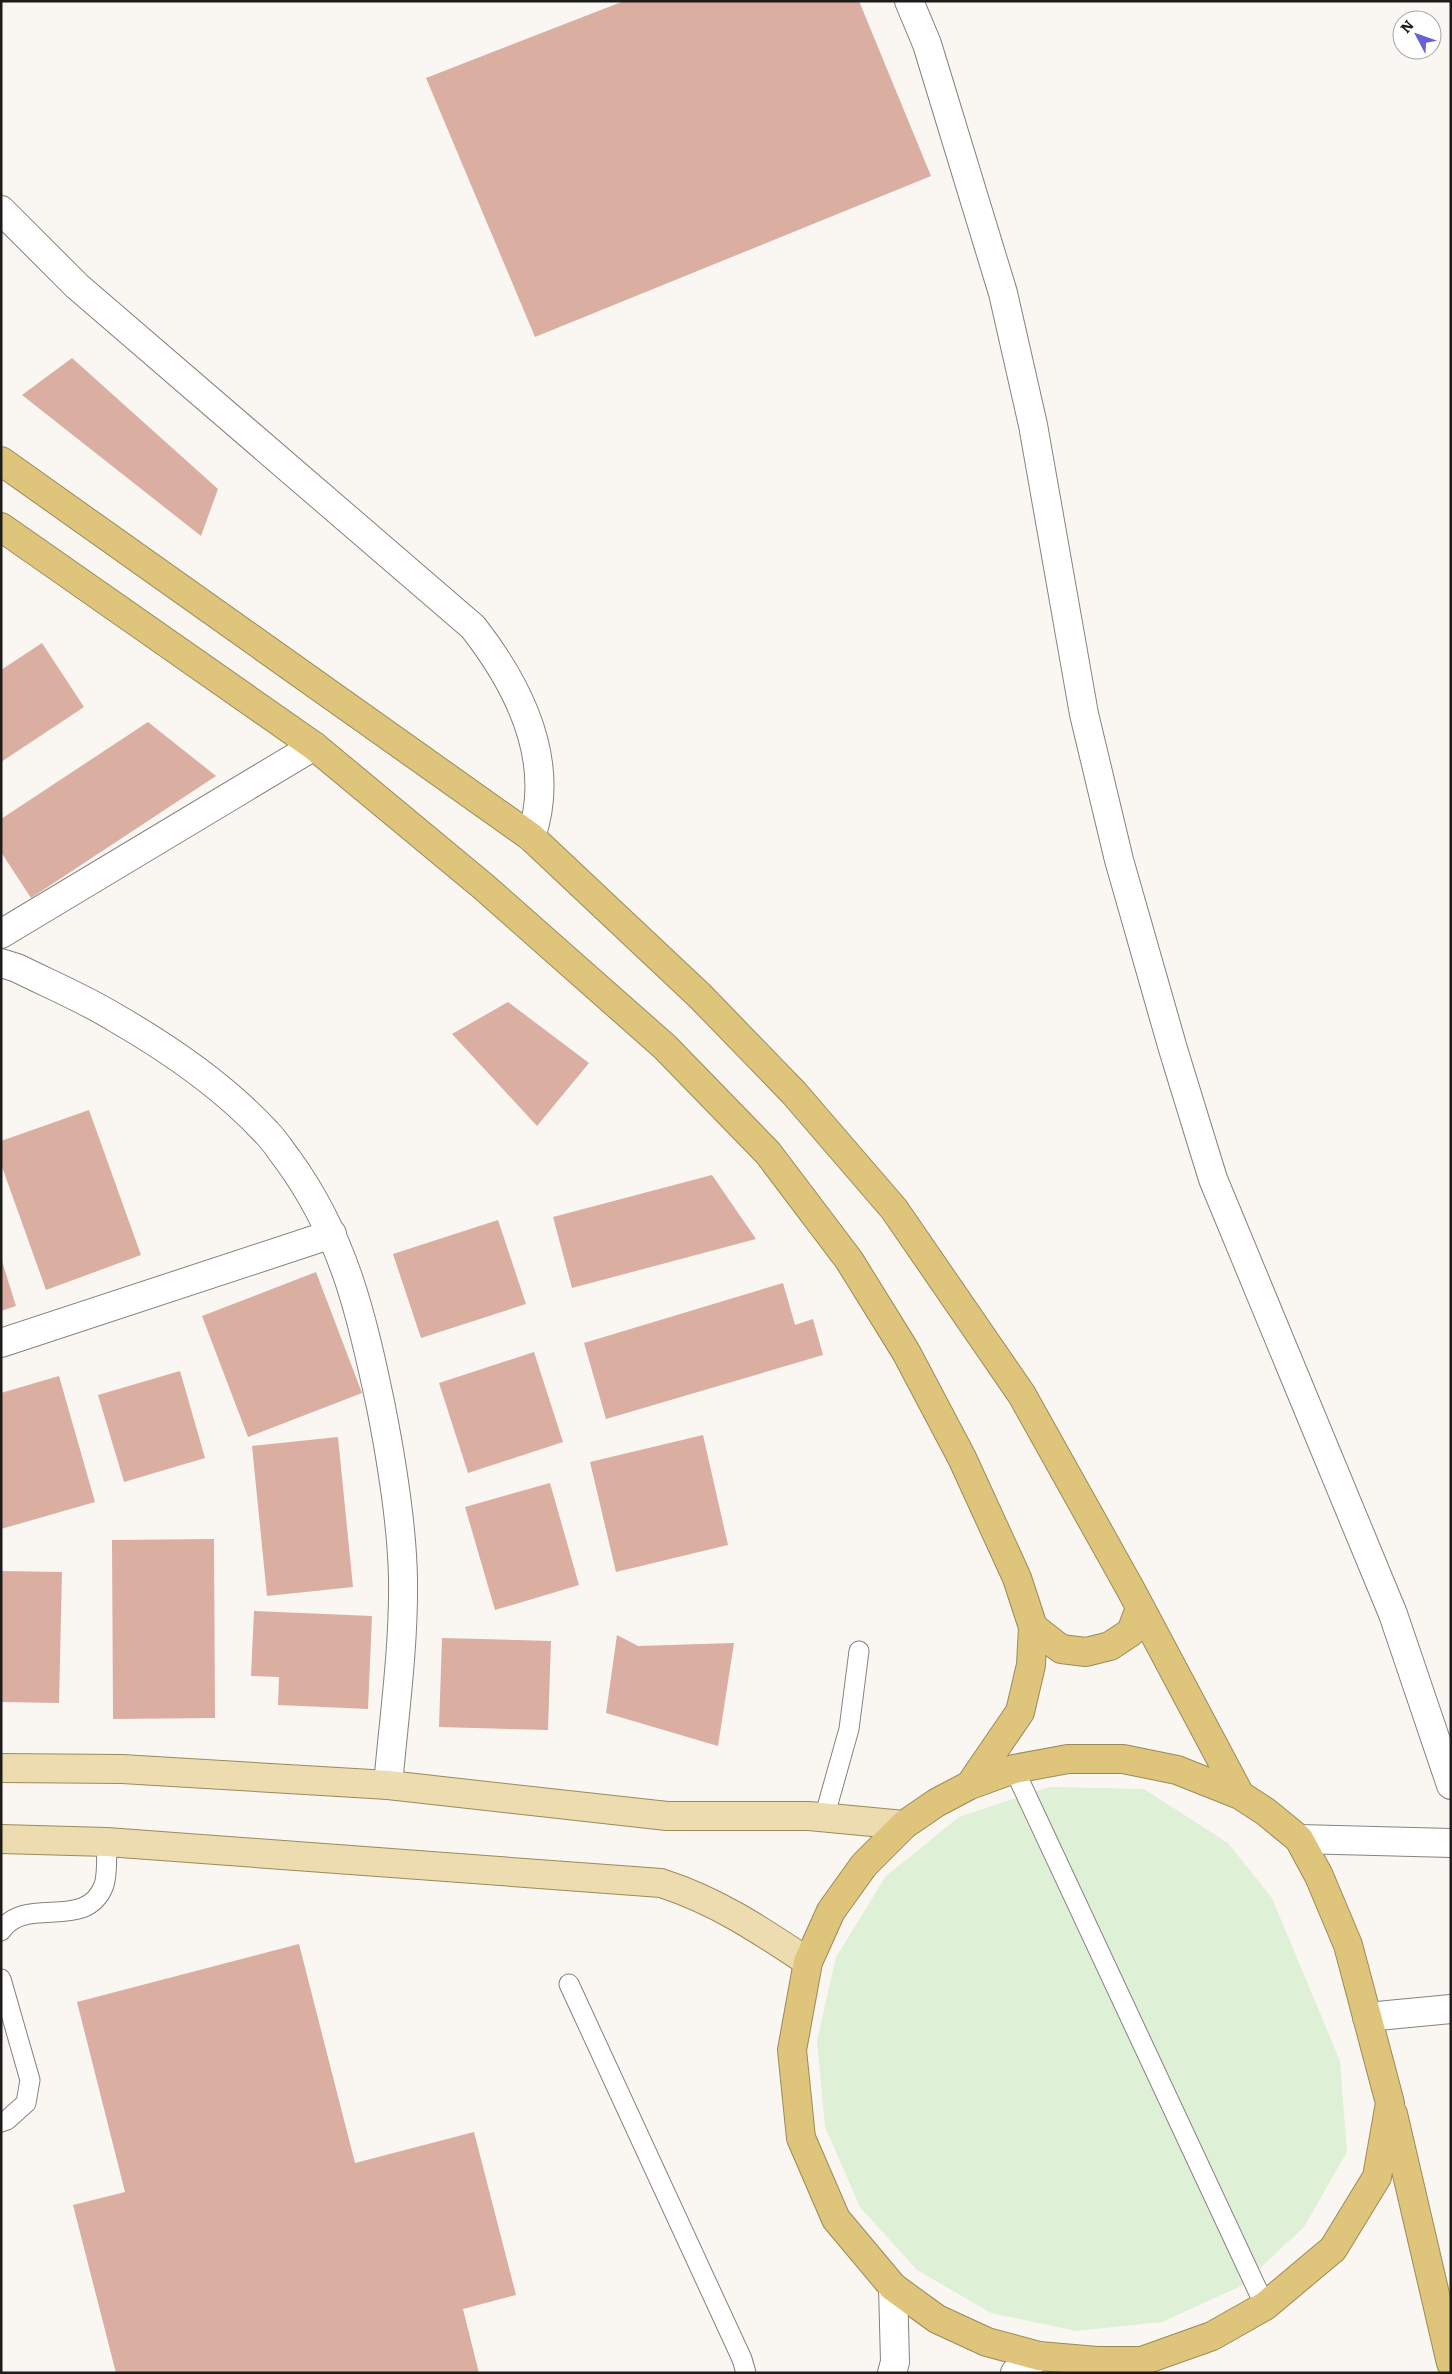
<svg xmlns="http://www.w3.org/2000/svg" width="1452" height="2374" viewBox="0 0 1452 2374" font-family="Literata,serif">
<rect width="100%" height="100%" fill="#faf7f3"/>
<path fill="#def0d6" d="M1049 1787 1144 1789 1228 1843 1272 1898 1340 2061 1347 2152 1304 2227 1241 2286 1162 2322 1076 2331 991 2313 917 2270 860 2207 825 2127 817 2041 836 1957 886 1876 959 1817Z"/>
<path fill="#daaea0" d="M624 1H859L931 176 535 337 426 78Z
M72 358 218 489 201 536 22 395Z
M42 643 84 707 1 762V670Z
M148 722 216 776 31 898 1 852V819Z
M508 1002 589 1063 537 1126 452 1034Z
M89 1110 141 1255 46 1290 1 1164V1141Z
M712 1175 756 1239 572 1288 553 1217Z
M498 1220 526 1304 421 1338 393 1254Z
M1 1258 16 1306 1 1311Z
M316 1272 362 1393 248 1437 202 1316Z
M783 1283 795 1325 813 1319 823 1355 606 1419 584 1343Z
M534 1352 563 1442 468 1473 439 1383Z
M180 1371 205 1458 124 1482 98 1395Z
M59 1376 95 1502 1 1529V1393Z
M703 1435 728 1545 616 1572 590 1462Z
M338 1437 353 1587 267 1596 252 1446Z
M550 1483 579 1585 495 1610 465 1507Z
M214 1539 215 1718 113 1719 112 1540Z
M1 1571 62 1572 59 1703 1 1702Z
M254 1611 372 1616 368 1709 278 1705 279 1677 251 1676Z
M617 1635 638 1646 734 1643 718 1746 606 1713Z
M442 1638 551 1641 548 1730 439 1727Z
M299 1944 355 2163 474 2132 516 2295 463 2309 479 2373H116L73 2205 125 2192 77 2002Z"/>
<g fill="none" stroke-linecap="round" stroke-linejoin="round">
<defs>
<path id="lane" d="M1014 1769 1265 2306
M824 1818 849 1729 859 1651
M1 1931C26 1894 86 1933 104 1885 108 1873 106 1855 107 1842
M1 1979 30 2080 26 2103 7 2120 1 2122
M569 1984 742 2359 746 2373"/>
<path id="street" d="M909 1 927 44 1003 293 1033 425 1084 714 1119 860 1173 1049 1213 1179 1393 1614 1451 1785
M1 210 77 286 473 627C519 686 557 761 531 837
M1 934 314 746
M1 963 17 968C49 984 83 998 114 1017 168 1048 224 1086 267 1133 275 1141 281 1151 288 1160 344 1237 362 1316 381 1407 392 1463 402 1522 403 1579 404 1647 394 1717 388 1785
M1 1343 332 1234
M892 2373 895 2362 893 2287
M1015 2373 1039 2356"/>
<path id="secondary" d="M1299 1839 1451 1843
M1367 2017 1451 2009"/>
<path id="primary" d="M1 1768 122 1769 388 1785 667 1816H809L904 1825
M1 1839 107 1842 661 1883C717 1901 760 1930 808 1962"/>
<path id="highway" d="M1 461 531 837 700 996 794 1093 894 1209 1022 1395 1131 1590 1240 1795
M1 527 314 746 484 887 665 1047 768 1153 849 1260 906 1352 962 1458 1017 1578 1033 1627 1031 1665 1020 1712 970 1785
M1033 1627 1061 1649 1086 1652 1110 1646 1131 1632 1140 1608
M1068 1759H1123L1177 1770 1240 1795 1266 1812 1299 1839 1319 1876 1348 1945 1390 2103 1377 2177 1333 2249 1265 2306 1212 2336 1142 2361H1097L1039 2356 987 2342 937 2319 893 2287 836 2219 801 2138 792 2050 808 1962 831 1911 864 1865 904 1825 936 1803 970 1785 1014 1769Z
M1393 2114 1451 2363"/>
</defs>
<use href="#lane" stroke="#85827f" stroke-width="21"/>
<use href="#street" stroke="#85827f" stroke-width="30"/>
<use href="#secondary" stroke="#85827f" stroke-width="30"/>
<use href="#primary" stroke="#9b8a59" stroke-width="30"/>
<use href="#highway" stroke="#9b8a59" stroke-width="30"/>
<use href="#lane" stroke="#fff" stroke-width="19"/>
<use href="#street" stroke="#fff" stroke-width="28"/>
<use href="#secondary" stroke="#fff" stroke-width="28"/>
<use href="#primary" stroke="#ecdcb0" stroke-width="28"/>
<use href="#highway" stroke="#dfc57b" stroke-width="28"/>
</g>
<rect width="1452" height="2374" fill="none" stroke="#1d1c1b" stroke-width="5"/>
<g transform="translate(1417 35) rotate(311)"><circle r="24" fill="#ffffff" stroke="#a5a4a4"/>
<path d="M0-4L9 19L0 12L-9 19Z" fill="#6b5fd8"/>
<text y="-8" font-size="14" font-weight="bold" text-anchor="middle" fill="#1d1c1b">N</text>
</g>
</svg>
